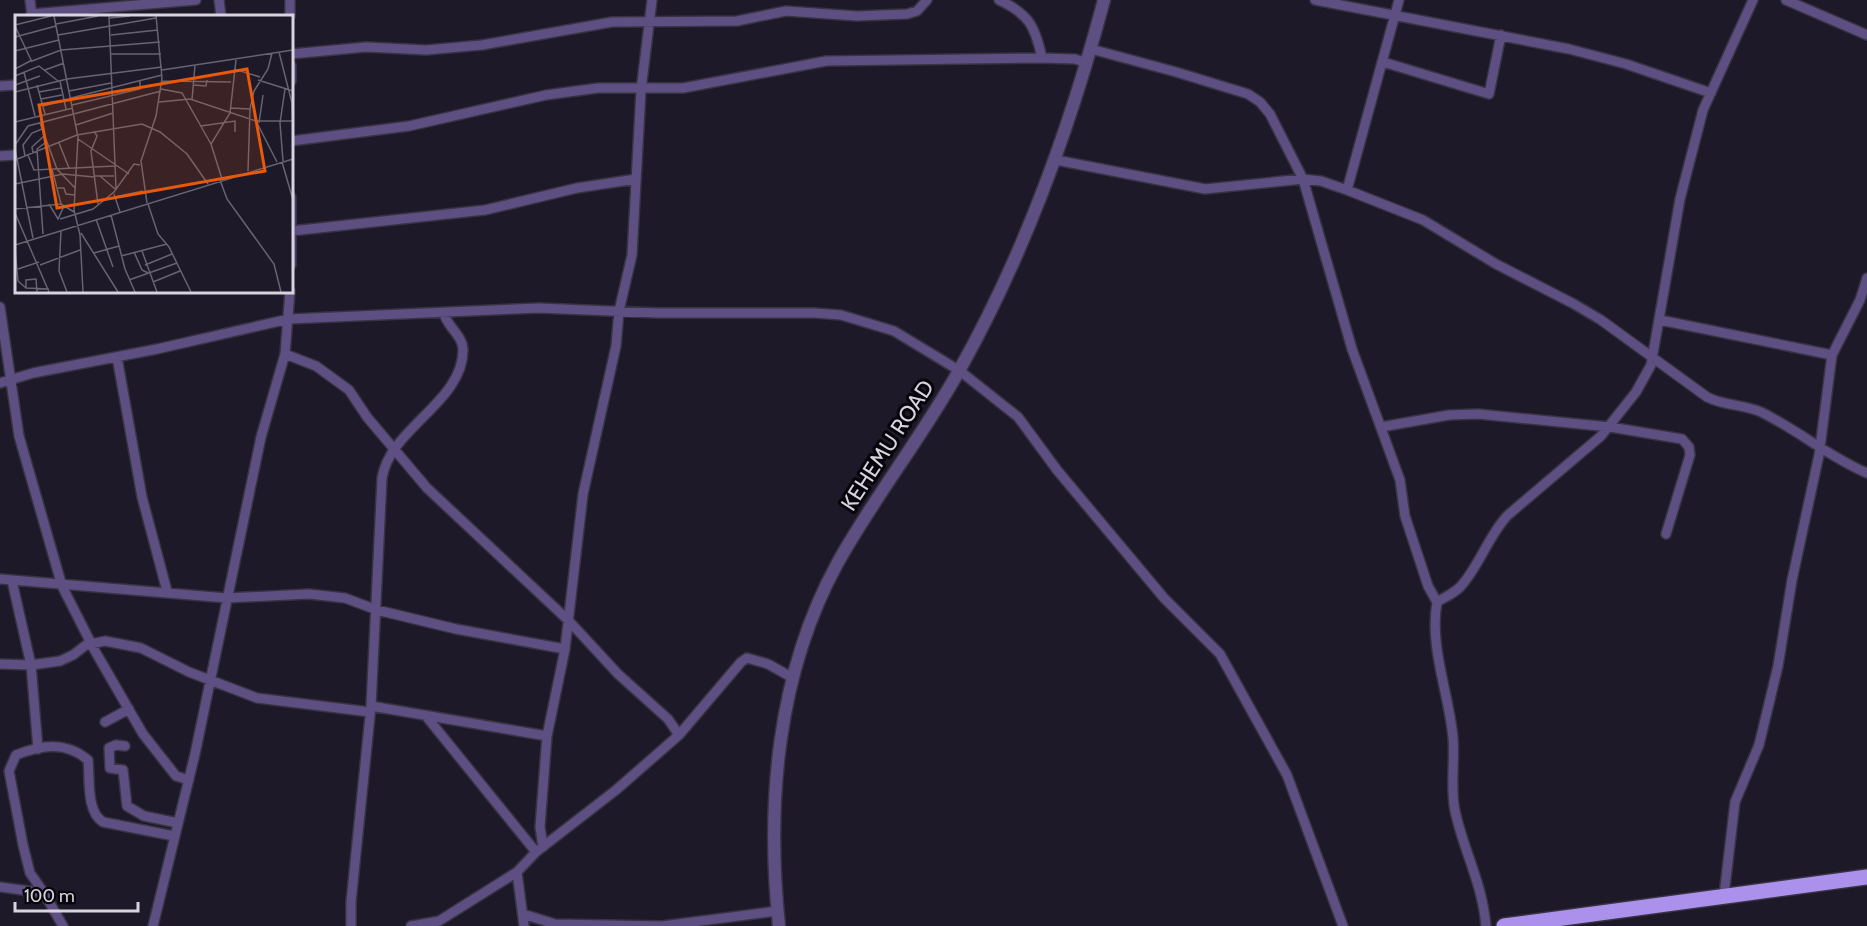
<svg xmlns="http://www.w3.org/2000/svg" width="1867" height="926" viewBox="0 0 1867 926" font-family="Cabin,sans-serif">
<rect width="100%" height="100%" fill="#1d1928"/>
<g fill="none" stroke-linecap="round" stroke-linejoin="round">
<defs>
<path id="minor" d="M30 0 32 16
M219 0 221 16
M290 0V16
M999 0C1029 14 1035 26 1042 58
M1315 0 1569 49 1626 64 1711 93
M1786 0 1867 35
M31 14 196 0
M1091 49 1176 72 1248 94 1260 102 1270 114 1303 179 1352 349 1400 480 1405 516 1428 586 1437 602
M291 54 366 47 426 50 482 45 612 22 737 21 786 11 857 16 907 14 917 11 927 0
M1383 62 1489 94 1501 35
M291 65V81
M0 86 16 85
M291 141 409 126 546 95 598 88H683L826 61 1042 58 1075 59 1087 63
M0 156 16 155
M1056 160 1205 189 1303 179 1321 181 1347 190 1423 220 1496 264 1574 304 1601 320 1707 397C1724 406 1743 404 1761 412 1798 430 1829 457 1867 473
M1347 190 1399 0
M291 197V265
M291 231 485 210 577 188 636 179
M0 307 19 436 62 586 95 651 143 734 176 776 189 780
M1660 320 1832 355
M285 354 316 366 349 390 367 417 427 488 569 621 618 674 668 719 679 735
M117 357 142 497 167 591
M0 383 33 373 157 349 289 319 539 308 658 313H815L841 315 894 331 960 371 1018 417 1057 470 1164 598 1220 654 1287 775 1343 926
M1381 427 1449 415 1478 414 1610 427 1682 439 1689 447 1690 455 1666 534
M0 579 227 598 309 594 345 598 377 610 456 629 565 649
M12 581 31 665 38 749
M0 664 31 665 60 661 73 655 86 645 105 641 141 648 189 672 257 698 370 712
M371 706 547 736
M426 716 536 852
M105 722 129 709
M125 746 116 745 109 748 110 768 123 770 127 806 144 816 178 823
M543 847 540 827 547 736 565 649 583 494 616 346 619 311 632 255 641 90 652 0
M517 872 524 926
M0 887 44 893 63 926
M44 893 30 873 23 845 9 771 16 755C42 745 66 741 88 760 90 778 86 812 103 822L174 836
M1724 895 1735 802 1759 745 1778 666 1792 580 1819 455 1832 355 1860 300 1867 278
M523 914 555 924 662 926 777 911
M153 926 195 754 261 437 285 354 290 291
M351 926V902L371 706 382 478C390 428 463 402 463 350 463 335 446 326 444 313
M411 926 439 921 517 872 536 852 616 790 679 735 741 662 747 658 768 664 793 678
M1486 926C1482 882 1464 852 1455 811 1450 787 1455 762 1453 738 1449 693 1429 647 1437 602 1445 597 1455 593 1461 586 1480 565 1488 536 1508 515L1601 436 1636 392 1651 365 1680 199 1703 110 1753 0"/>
<path id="tertiary" d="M779 926C766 804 777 674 837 564 874 497 923 436 960 369 1025 253 1070 128 1104 0"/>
<path id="trunk" d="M1504 926 1867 877"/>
</defs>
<use href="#minor" stroke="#373342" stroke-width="12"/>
<use href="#tertiary" stroke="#373342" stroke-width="15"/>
<use href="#trunk" stroke="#373342" stroke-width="18"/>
<use href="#minor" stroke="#5e4f82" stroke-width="9"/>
<use href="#tertiary" stroke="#5e4f82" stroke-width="12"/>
<use href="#trunk" stroke="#ac91ec" stroke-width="15"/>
</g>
<g text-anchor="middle" stroke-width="6" stroke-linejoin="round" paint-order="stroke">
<g font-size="22" fill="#d7d4df" stroke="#07050b">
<text transform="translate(887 445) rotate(-57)" y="8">KEHEMU ROAD</text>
</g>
</g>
<g transform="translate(15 15)">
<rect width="278" height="278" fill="#1d1928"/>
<path fill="none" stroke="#676471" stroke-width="1.5" d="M39 1 63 122 59 195 65 220 68 277M94 1 101 174M95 3 115 1M41 9 83 1M0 10 36 1M0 11 17 47M43 20 141 3M96 20 143 15M0 22 41 11M0 36 44 25M264 37 277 88 278 111M96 39H146M17 46 46 35 145 27M0 54 17 45M219 54 245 62M30 55 49 48M147 55 278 35M9 57 20 101M0 61 24 51 43 66M243 65 278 76M45 66 51 94M147 66 216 67M0 70 25 61M22 70 30 99M179 70 191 71 192 65M146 74 167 78 196 129M54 76 96 68M0 77 52 64 147 52M24 77 46 73M56 83 147 60M26 84 47 80M177 85 180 50M144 87 175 84 241 106H278M57 90 125 74V65M28 91 48 86M215 93 235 94M241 106 262 147M0 107 58 93M25 108 42 154 60 173M244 108 248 80M61 110 98 98M186 111 220 106V117M79 116 82 121 76 136 83 189M63 124 114 159M44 128 54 153M0 130 13 111 146 76M0 134 18 223M18 138 17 132 29 121M13 140 19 155 100 151M10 141 8 130 17 118 27 114M0 145 62 120 127 109 145 117 172 139 193 169M268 146 265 108 270 74M267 147 278 185M37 154 46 189M233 156 235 94 239 76 253 54 257 38M79 161H99M85 161 100 174M207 164 196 129 215 98 221 45M205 165 212 184 259 249 266 277M0 169 48 159 79 162M43 173H49L51 179 60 180M99 179 105 197M100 182 128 176M132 188 126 146 141 101 147 63 141 1M34 189 43 204 49 191M133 189 143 219 154 232 176 277M0 194 46 189 59 197M0 198 34 277M96 200 110 254 120 277M45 204 78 194 99 177 119 149 125 150M81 204 98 252M46 216 44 256 52 277M66 218 103 277M28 219 22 134 31 127M0 230 278 144M0 234 3 266 11 273 34 274M127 236 142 277M119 237 127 255 133 258M79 238 104 231M106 241 152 229M25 250 65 235M130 250 157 239M3 254 24 247M114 265 162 248M138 267 165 256M11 273V265L21 264 22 277"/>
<path fill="#e8590c" fill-opacity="0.15" stroke="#e8590c" stroke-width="3" d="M232 54 250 156 42 193 24 90Z"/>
<rect width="278" height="278" fill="none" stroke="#d7d4df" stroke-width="3"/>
</g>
<path d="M15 902v9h123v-9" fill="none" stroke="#d7d4df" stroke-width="3"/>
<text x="24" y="902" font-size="18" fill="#d7d4df" stroke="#07050b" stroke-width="4.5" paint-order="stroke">100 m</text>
</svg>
